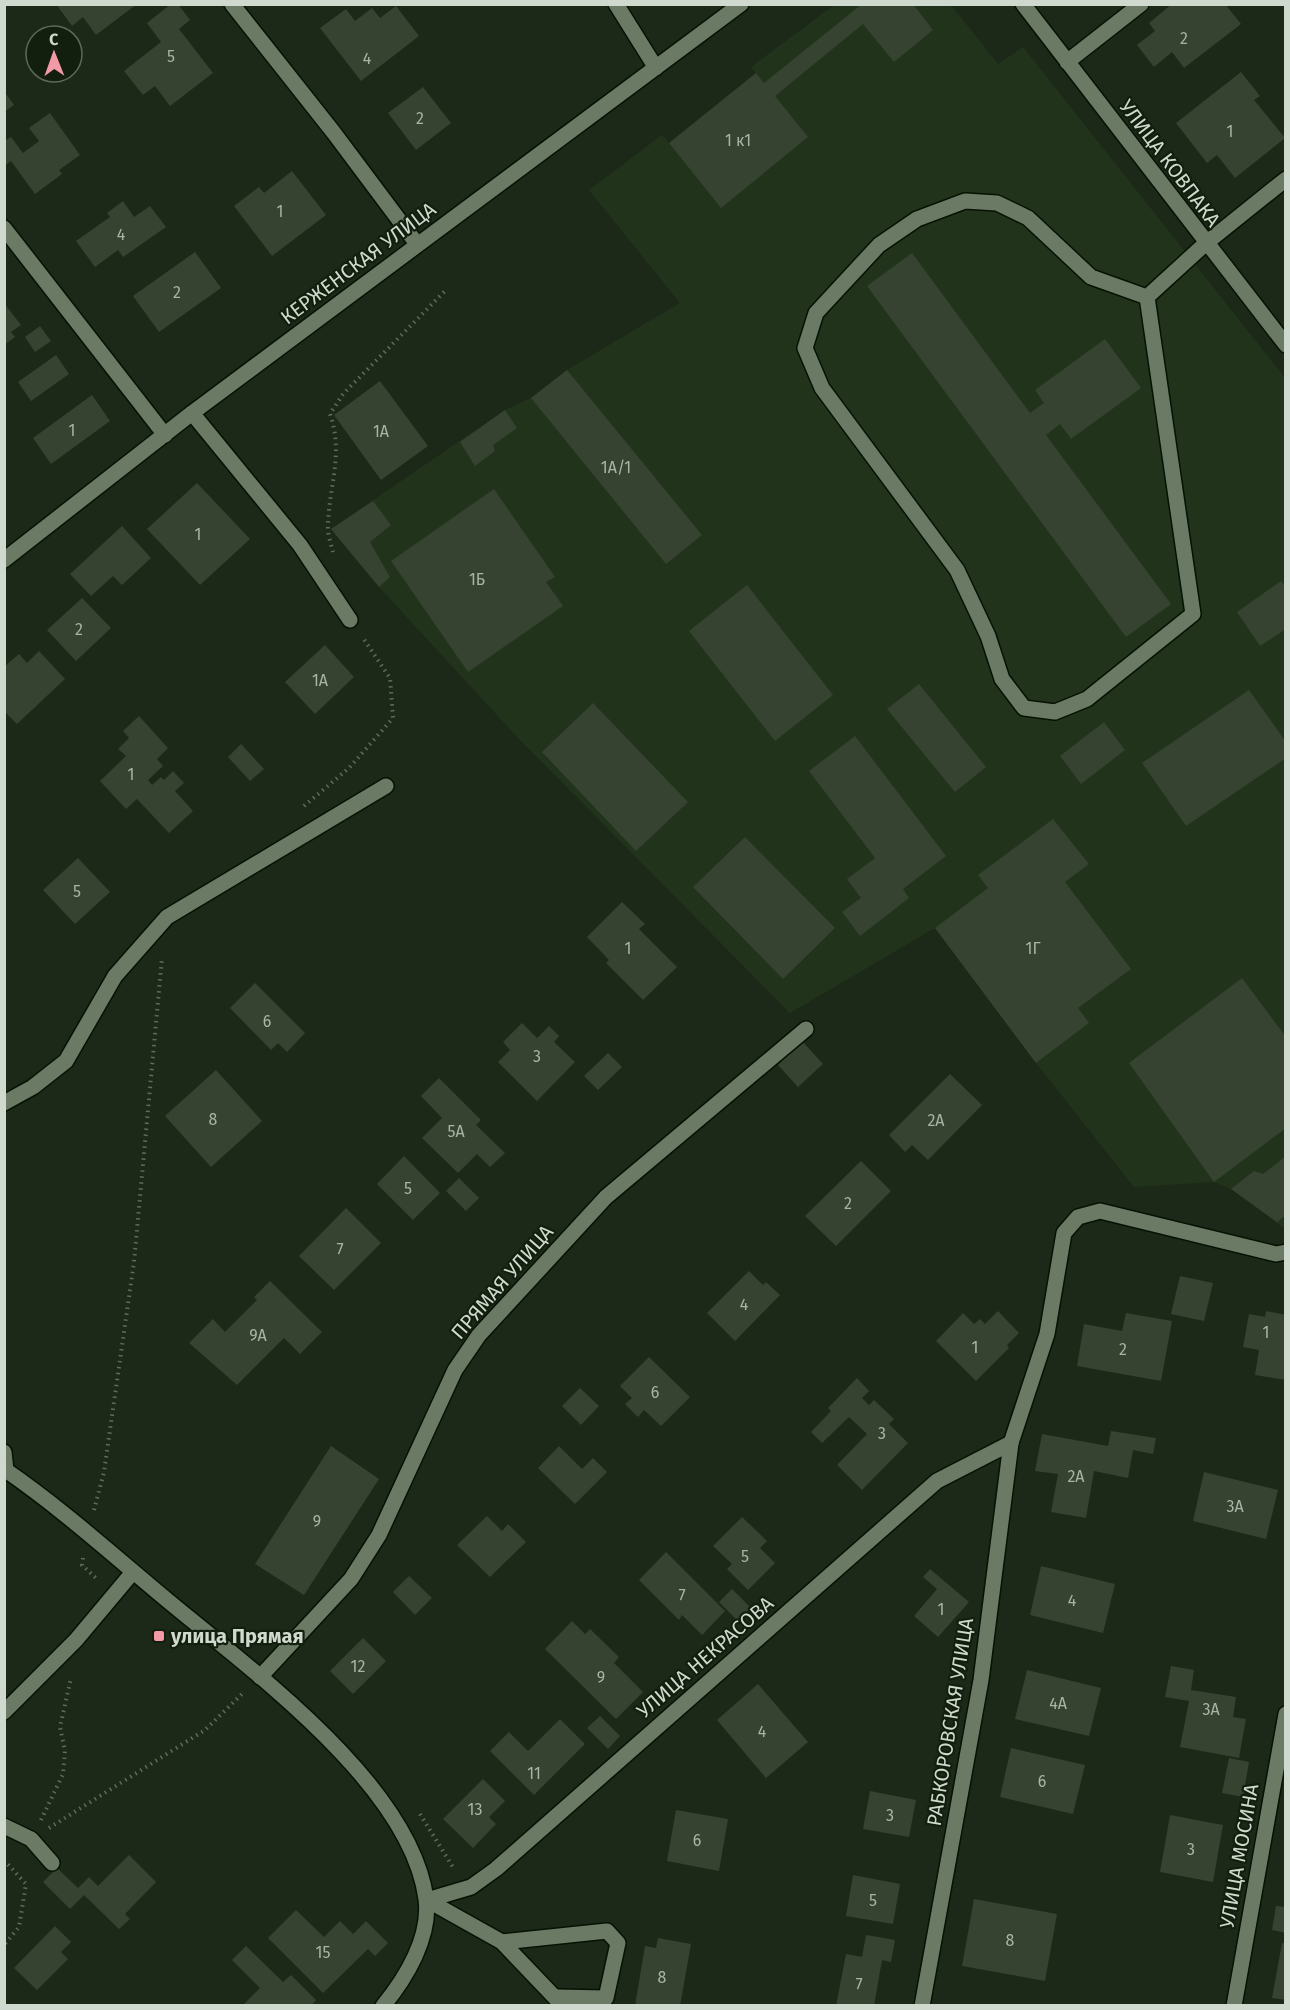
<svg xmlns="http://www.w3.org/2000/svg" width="1290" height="2010" viewBox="0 0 1290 2010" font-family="'Fira Sans',sans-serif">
<rect width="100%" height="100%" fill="#1c2918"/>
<path fill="#22331c" d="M834 5H951L998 64 1023 47 1285 378V1229L1231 1189 1214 1182 1134 1187 1036 1063 935 928 790 1013 519 739 379 587 331 529 505 410 531 398 567 370 680 303 589 190 662 135 669 143 756 73 751 67Z"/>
<path fill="#354330" d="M56 4H137L96 35 83 17 72 26Z
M171 4H178L190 20 179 29 213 73 170 106 155 86 143 95 124 71 161 42 147 23Z
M862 4H913L933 30 894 62 863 24 775 96 808 137 721 208 669 143 756 73 764 83Z
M1172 4H1225L1241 24 1184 68 1172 52 1154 67 1137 45 1155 31 1149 23Z
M396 6 419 36 361 81 320 28 346 9 355 21 372 8 380 18Z
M1241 72 1260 96 1254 100 1285 138 1235 178 1217 155 1207 163 1176 123Z
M423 87 451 123 416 150 388 113Z
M4 91 14 105 4 112Z
M50 113 80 155 59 170 62 174 35 194 11 161 4 166V141L11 137 23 153 39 141 29 128Z
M292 171 326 215 272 256 234 206 259 187 264 193Z
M123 201 134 217 150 206 166 227 123 257 118 250 95 267 76 241 110 217 107 213Z
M195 252 221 288 159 332 133 296Z
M912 253 1030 413 1044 403 1035 390 1105 339 1141 388 1071 439 1060 424 1046 435 1171 604 1126 637 867 286Z
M4 303 21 325 11 332 15 337 4 345Z
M40 326 51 341 35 352 25 337Z
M56 355 69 374 31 401 18 382Z
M567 370 702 535 666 564 531 398Z
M380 381 428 446 381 480 334 415Z
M92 395 110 421 51 464 33 438Z
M505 410 517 428 493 445 495 451 475 466 460 442Z
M197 483 250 539 200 585 147 529Z
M494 489 555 577 546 582 563 606 468 672 391 561Z
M373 501 391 525 370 542 390 577 379 587 331 529Z
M122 526 151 558 122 585 113 576 91 596 70 574Z
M1281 581 1286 587V629L1260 646 1237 612Z
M747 585 833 695 775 741 689 631Z
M82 598 111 628 76 661 47 630Z
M325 645 354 677 315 714 285 682Z
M39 651 65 679 17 724 4 711V667L19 654 27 663Z
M919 684 986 767 955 792 887 709Z
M1249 690 1286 742V758L1186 826 1142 763Z
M593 703 688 802 636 851 542 752Z
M139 716 168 748 157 759 163 766 148 780 152 785 161 777 164 780 173 771 184 783 175 791 193 811 169 833 137 799 126 809 100 781 126 756 118 749 129 738 123 731Z
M1104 722 1125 750 1081 784 1060 756Z
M855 736 946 856 903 889 909 898 860 936 842 912 861 898 847 879 875 858 809 771Z
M241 744 264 769 250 781 228 757Z
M1053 819 1089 864 1065 882 1131 969 1078 1008 1089 1023 1036 1063 935 928 988 888 978 875Z
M745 837 835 928 783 979 693 887Z
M78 858 110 892 75 924 43 890Z
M622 902 645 924 639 929 677 967 643 1000 606 963 609 960 587 937Z
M1242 978 1286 1037V1128L1214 1182 1129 1063Z
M255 983 305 1033 287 1052 278 1043 271 1050 230 1008Z
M522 1023 537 1038 549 1026 559 1036 554 1042 575 1062 537 1101 498 1062 510 1050 503 1042Z
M802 1041 823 1064 798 1087 778 1065Z
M608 1053 622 1067 598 1090 584 1076Z
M216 1070 262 1121 211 1167 165 1116Z
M950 1074 982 1105 928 1160 912 1145 905 1152 889 1135Z
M439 1078 481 1120 476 1125 505 1153 490 1167 477 1154 458 1173 422 1138 442 1118 421 1096Z
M404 1156 440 1193 413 1220 377 1184Z
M1286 1156V1215L1277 1222 1231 1189 1254 1171 1263 1174Z
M861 1161 891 1191 836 1246 805 1216Z
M459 1178 479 1198 466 1211 446 1191Z
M346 1208 381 1243 334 1290 299 1256Z
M749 1271 763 1285 766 1282 780 1295 735 1341 707 1313Z
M1180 1276 1213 1283 1204 1321 1171 1314Z
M270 1281 322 1332 300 1354 284 1338 237 1385 189 1343 213 1319 225 1332 257 1300 254 1297Z
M998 1311 1019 1333 1007 1345 1009 1348 976 1381 936 1341 963 1313 974 1324 980 1319 985 1324Z
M1266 1311 1286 1315V1380L1255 1375 1259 1350 1243 1347 1249 1314 1265 1317Z
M1126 1313 1172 1321 1161 1381 1077 1366 1084 1324 1122 1331Z
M649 1357 690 1397 661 1426 644 1410 638 1417 625 1404 632 1398 620 1386Z
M857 1378 869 1391 862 1398 869 1405 874 1400 894 1419 889 1424 908 1443 862 1490 837 1465 867 1434 849 1417 822 1443 811 1432 831 1411 828 1408Z
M580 1388 599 1406 581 1425 562 1406Z
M1111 1431 1156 1438 1153 1454 1133 1450 1128 1478 1094 1471 1086 1518 1051 1512 1058 1474 1035 1471 1042 1434 1108 1446Z
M331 1446 379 1479 304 1595 255 1564Z
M559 1446 582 1469 593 1458 607 1472 575 1504 538 1468Z
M1204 1472 1278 1490 1266 1539 1193 1521Z
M487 1516 502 1531 508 1524 526 1542 490 1577 457 1545Z
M742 1517 767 1541 760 1548 775 1563 748 1590 727 1569 732 1564 713 1546Z
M666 1552 725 1611 702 1635 682 1615 679 1620 639 1580Z
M1041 1566 1115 1584 1103 1633 1030 1615Z
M930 1569 969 1602 938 1637 914 1616 937 1589 923 1577Z
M409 1576 432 1598 415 1615 393 1592Z
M732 1589 752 1609 739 1622 719 1602Z
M572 1621 585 1634 590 1629 619 1657 614 1663 643 1692 616 1719 545 1649Z
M363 1638 386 1661 353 1694 330 1671Z
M1171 1666 1194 1670 1191 1690 1236 1697 1233 1717 1246 1719 1239 1758 1180 1747 1189 1701 1165 1697Z
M1027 1670 1101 1688 1089 1736 1015 1719Z
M758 1684 808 1742 766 1778 717 1720Z
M600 1716 620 1736 608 1749 587 1728Z
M560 1719 585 1744 534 1795 490 1751 509 1732 528 1751Z
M1011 1748 1085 1765 1073 1814 1000 1797Z
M1229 1758 1249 1762 1243 1797 1222 1793Z
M483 1779 505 1801 489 1817 496 1824 473 1848 443 1819Z
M870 1791 916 1800 909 1837 863 1829Z
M676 1810 728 1819 719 1871 667 1861Z
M1170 1815 1223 1825 1213 1882 1160 1872Z
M129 1855 156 1882 125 1914 130 1919 119 1929 84 1895 70 1909 43 1882 57 1868 78 1888 89 1877 98 1886Z
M853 1875 900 1884 893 1924 846 1916Z
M974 1899 1057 1914 1045 1981 962 1966Z
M1276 1906 1286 1907V1933L1272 1930Z
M296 1910 324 1937 340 1921 353 1934 366 1921 388 1943 375 1956 368 1949 323 1993 268 1938Z
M55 1926 71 1942 61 1952 68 1959 37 1990 14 1968Z
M866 1935 895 1940 891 1962 882 1960 874 2006H836L846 1954 862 1957Z
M658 1938 691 1944 680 2006H635L645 1946 656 1948Z
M1282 1943 1286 1944V2000L1272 1998Z
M246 1946 283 1982 291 1975 316 2000 311 2006H242L260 1988 232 1960Z"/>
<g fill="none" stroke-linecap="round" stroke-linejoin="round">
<defs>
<path id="lane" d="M1147 297 1091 277 1028 218 997 203 965 201 917 219 879 245 816 313 805 348 822 388 957 570 988 636 1002 679 1024 708 1055 712 1087 699 1193 614 1147 297 1205 244
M192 413 300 545 350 620
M1011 1443 1047 1334 1064 1233 1078 1217 1100 1211 1276 1254 1286 1252
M4 1452 6 1470
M4 1712 76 1640 133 1572
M4 1826 31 1839 52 1863
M502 1942 607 1931 618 1943 606 1998 557 1997"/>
<path id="street" d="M232 4 334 133 417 244
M616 4 656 68
M1023 4 1286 345
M1067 62 1141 4
M4 228 165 435
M1205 244 1286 179
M4 560 192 413 741 4
M4 1103 33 1087 66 1061 115 976 167 917 386 786
M260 1677 351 1579 379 1535 455 1370 479 1335 606 1197 806 1029
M427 1900 471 1887 496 1869 937 1481 1011 1443
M427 1900 502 1942 563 2006
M922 2006 981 1680 1011 1443
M1234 2006 1286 1714"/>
<path id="secondary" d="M4 1469C61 1508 114 1556 167 1600 251 1670 411 1785 426 1899 431 1937 406 1978 383 2006"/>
</defs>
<use href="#lane" stroke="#061203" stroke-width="18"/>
<use href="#street" stroke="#061203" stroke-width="18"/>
<use href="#secondary" stroke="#061203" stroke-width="18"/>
<path stroke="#5f6b5c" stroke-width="4" stroke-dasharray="1.5 4.5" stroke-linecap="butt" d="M333 552C331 544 327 533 328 525 329 486 344 453 330 414L343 394 447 289
M304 806 349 768 393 718 390 678 363 638
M94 1510 104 1472 134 1262 162 958
M83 1558 82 1565 98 1580
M420 1814 454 1869
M41 1820 63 1774 65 1751 60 1727 71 1678
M49 1828 205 1730 244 1692
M4 1860 26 1884 19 1927 4 1945"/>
<use href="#lane" stroke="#6a7a65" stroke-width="15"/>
<use href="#street" stroke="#6a7a65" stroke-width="15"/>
<use href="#secondary" stroke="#6a7a65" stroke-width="15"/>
</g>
<rect fill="#f39aa7" stroke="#131f0e" stroke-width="2" x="153" y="1630" width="12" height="12" rx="3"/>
<g text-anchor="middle" stroke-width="4.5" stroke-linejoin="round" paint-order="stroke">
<g font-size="16" fill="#a9b4a6">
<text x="1184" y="44">2</text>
<text x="171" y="62">5</text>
<text x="367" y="64">4</text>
<text x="420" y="124">2</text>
<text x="1230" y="137">1</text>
<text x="738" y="146">1 к1</text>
<text x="280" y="217">1</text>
<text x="121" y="240">4</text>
<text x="177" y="298">2</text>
<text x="72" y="436">1</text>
<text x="381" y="437">1А</text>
<text x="616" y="473">1А/1</text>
<text x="198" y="540">1</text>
<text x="477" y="585">1Б</text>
<text x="79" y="635">2</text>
<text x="320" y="686">1А</text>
<text x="131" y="780">1</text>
<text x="77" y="897">5</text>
<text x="628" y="954">1</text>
<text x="1033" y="954">1Г</text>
<text x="267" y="1027">6</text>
<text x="537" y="1062">3</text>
<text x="213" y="1125">8</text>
<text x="936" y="1126">2А</text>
<text x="456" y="1137">5А</text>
<text x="408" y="1194">5</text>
<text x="848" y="1209">2</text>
<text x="340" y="1255">7</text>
<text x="744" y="1310">4</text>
<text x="1266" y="1338">1</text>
<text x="258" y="1341">9А</text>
<text x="975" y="1353">1</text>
<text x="1123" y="1355">2</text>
<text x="655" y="1398">6</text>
<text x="882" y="1439">3</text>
<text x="1076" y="1482">2А</text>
<text x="1235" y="1512">3А</text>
<text x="317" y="1527">9</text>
<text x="745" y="1562">5</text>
<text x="682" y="1601">7</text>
<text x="1072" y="1606">4</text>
<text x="941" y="1615">1</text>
<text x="358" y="1672">12</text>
<text x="601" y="1683">9</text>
<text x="1058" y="1709">4А</text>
<text x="1211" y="1715">3А</text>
<text x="762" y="1737">4</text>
<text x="534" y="1779">11</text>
<text x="1042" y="1787">6</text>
<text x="475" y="1815">13</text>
<text x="890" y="1821">3</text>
<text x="697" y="1846">6</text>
<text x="1191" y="1855">3</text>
<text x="873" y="1906">5</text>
<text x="1010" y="1946">8</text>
<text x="323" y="1958">15</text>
<text x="662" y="1983">8</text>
<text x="859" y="1990">7</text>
</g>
<g font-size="20" fill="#d0d9cd" stroke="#131f0e">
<text transform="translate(1170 163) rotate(53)" y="7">УЛИЦА КОВПАКА</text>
<text transform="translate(358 263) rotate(-37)" y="7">КЕРЖЕНСКАЯ УЛИЦА</text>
<text transform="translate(502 1282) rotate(-49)" y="7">ПРЯМАЯ УЛИЦА</text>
<text transform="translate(705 1657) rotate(-41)" y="7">УЛИЦА НЕКРАСОВА</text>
<text transform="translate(950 1722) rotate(-81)" y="7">РАБКОРОВСКАЯ УЛИЦА</text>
<text transform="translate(1239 1856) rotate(-80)" y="7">УЛИЦА МОСИНА</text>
</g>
<g font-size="20" font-weight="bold" fill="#d0d9cd" stroke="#131f0e" text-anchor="start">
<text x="171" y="1643">улица Прямая</text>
</g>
</g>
<rect width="1290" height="2010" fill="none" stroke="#d0d9cd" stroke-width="12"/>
<g transform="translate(54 54) rotate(359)"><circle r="28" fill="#131f0e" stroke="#5f695a" stroke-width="1.5"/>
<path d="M0-4.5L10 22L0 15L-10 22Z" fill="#f39aa7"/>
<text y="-9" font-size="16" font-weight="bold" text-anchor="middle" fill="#d0d9cd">С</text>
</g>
</svg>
